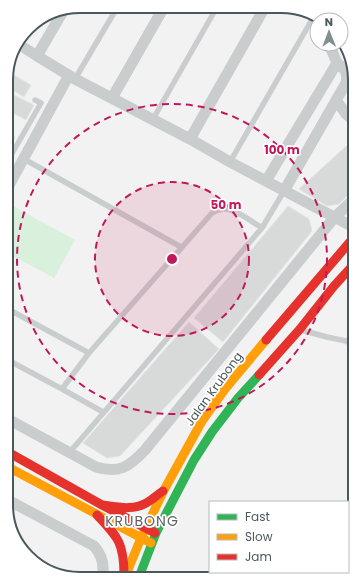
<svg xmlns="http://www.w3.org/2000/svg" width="361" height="585" viewBox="0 0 361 585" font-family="Poppins,sans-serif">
<rect width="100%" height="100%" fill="#f2f2f2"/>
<path fill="#d8f0dc" d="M9 204 75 240 54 278 6 252V209Z"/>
<path fill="#d8dada" stroke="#e3e4e5" d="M7 71 31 85 24 97 7 87Z
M14 95 34 105 26 120 7 110Z
M7 112 14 116 7 128Z
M7 132 15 137 6 154Z
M355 138V188L339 204 327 206 299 189Z
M288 206 309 219 312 231 223 342 194 318Z
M189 322 219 349 120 456 107 458 83 443Z"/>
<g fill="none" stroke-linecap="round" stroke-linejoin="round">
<path stroke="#c9cdcd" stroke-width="5.5" d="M75 79 118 6
M153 119 217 7
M24 159 181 247
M230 162 314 16
M6 164 41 103 35 100
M6 308 89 353
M301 330 327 337 346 341 355 337
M346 341 355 347
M6 359 62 389 103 412
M62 389 89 353 212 213C215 211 219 209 224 209 235 208 252 222 262 228
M69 453 262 228 284 191"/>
<path stroke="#c9cdcd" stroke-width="11" d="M318 18 319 20
M20 45 37 56 75 79 190 139 230 162 355 228
M37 56 62 13
M112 98 164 7
M336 100 346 114 355 122
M190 139 265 7
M266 181 337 63 329 44
M6 191 69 75
M284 191 346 83C348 72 345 69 337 63
M6 418 96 467C119 474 129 467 145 450L334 218 355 198
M6 499 94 546C102 555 105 565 102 578"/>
<path stroke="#30b455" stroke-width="9" d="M139 577 156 533 194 460 212 432 238 398 259 375"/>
<path stroke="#ff9f0a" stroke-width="9" d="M6 466 151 543
M125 577 141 538 164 490 202 421 225 389 266 340"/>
<path stroke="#e5322d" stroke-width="9" d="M266 340 355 236
M259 375 300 329 334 286 355 263
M6 451 102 505 155 533
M102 505C117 507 134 511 148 502 153 499 158 494 163 491
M97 515C118 537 124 543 124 575"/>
</g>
<circle cx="172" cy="259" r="77" fill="#c2185b" fill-opacity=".12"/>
<g fill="none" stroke="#c2185b" stroke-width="2" stroke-dasharray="7 5">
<circle cx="172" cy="259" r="77"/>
<circle cx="172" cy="259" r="155"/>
</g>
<g text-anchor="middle" stroke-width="3.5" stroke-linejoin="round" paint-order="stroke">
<g font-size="12" fill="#49585d" stroke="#fff">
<text transform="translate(214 389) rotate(-54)" y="4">Jalan Krubong</text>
</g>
<g font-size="14" letter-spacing="1" fill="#5d6265" stroke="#fff">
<text x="142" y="526">KRUBONG</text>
</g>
</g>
<path d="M0 0H361V585H0ZM80 13H281A67 67 0 0 1 348 80V505A67 67 0 0 1 281 572H80A67 67 0 0 1 13 505V80A67 67 0 0 1 80 13Z" fill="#fff" fill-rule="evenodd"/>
<path fill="none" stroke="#49585d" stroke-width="2" d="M80 13H281A67 67 0 0 1 348 80V505A67 67 0 0 1 281 572H80A67 67 0 0 1 13 505V80A67 67 0 0 1 80 13Z"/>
<circle cx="172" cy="259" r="6" fill="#c2185b" stroke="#fff" stroke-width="2"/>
<g font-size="12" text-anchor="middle" font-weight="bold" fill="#c2185b" stroke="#fff" stroke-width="3.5" stroke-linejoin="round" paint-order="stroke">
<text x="282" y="154">100 m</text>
<text x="226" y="209">50 m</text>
</g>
<rect x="209" y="501" width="140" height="72" fill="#ffffff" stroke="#b6bcbe"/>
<rect x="217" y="514" width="20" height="6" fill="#30b455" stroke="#b6bcbe"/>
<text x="245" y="521" font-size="12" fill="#49585d">Fast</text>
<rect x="217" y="534" width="20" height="6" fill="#ff9f0a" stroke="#b6bcbe"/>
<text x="245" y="541" font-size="12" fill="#49585d">Slow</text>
<rect x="217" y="554" width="20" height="6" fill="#e5322d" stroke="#b6bcbe"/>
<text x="245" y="561" font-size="12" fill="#49585d">Jam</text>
<g transform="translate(329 32) rotate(359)"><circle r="19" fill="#ffffff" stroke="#b6bcbe"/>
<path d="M0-3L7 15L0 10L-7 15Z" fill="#848e91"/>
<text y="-6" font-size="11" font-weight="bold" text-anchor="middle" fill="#49585d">N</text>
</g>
</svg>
